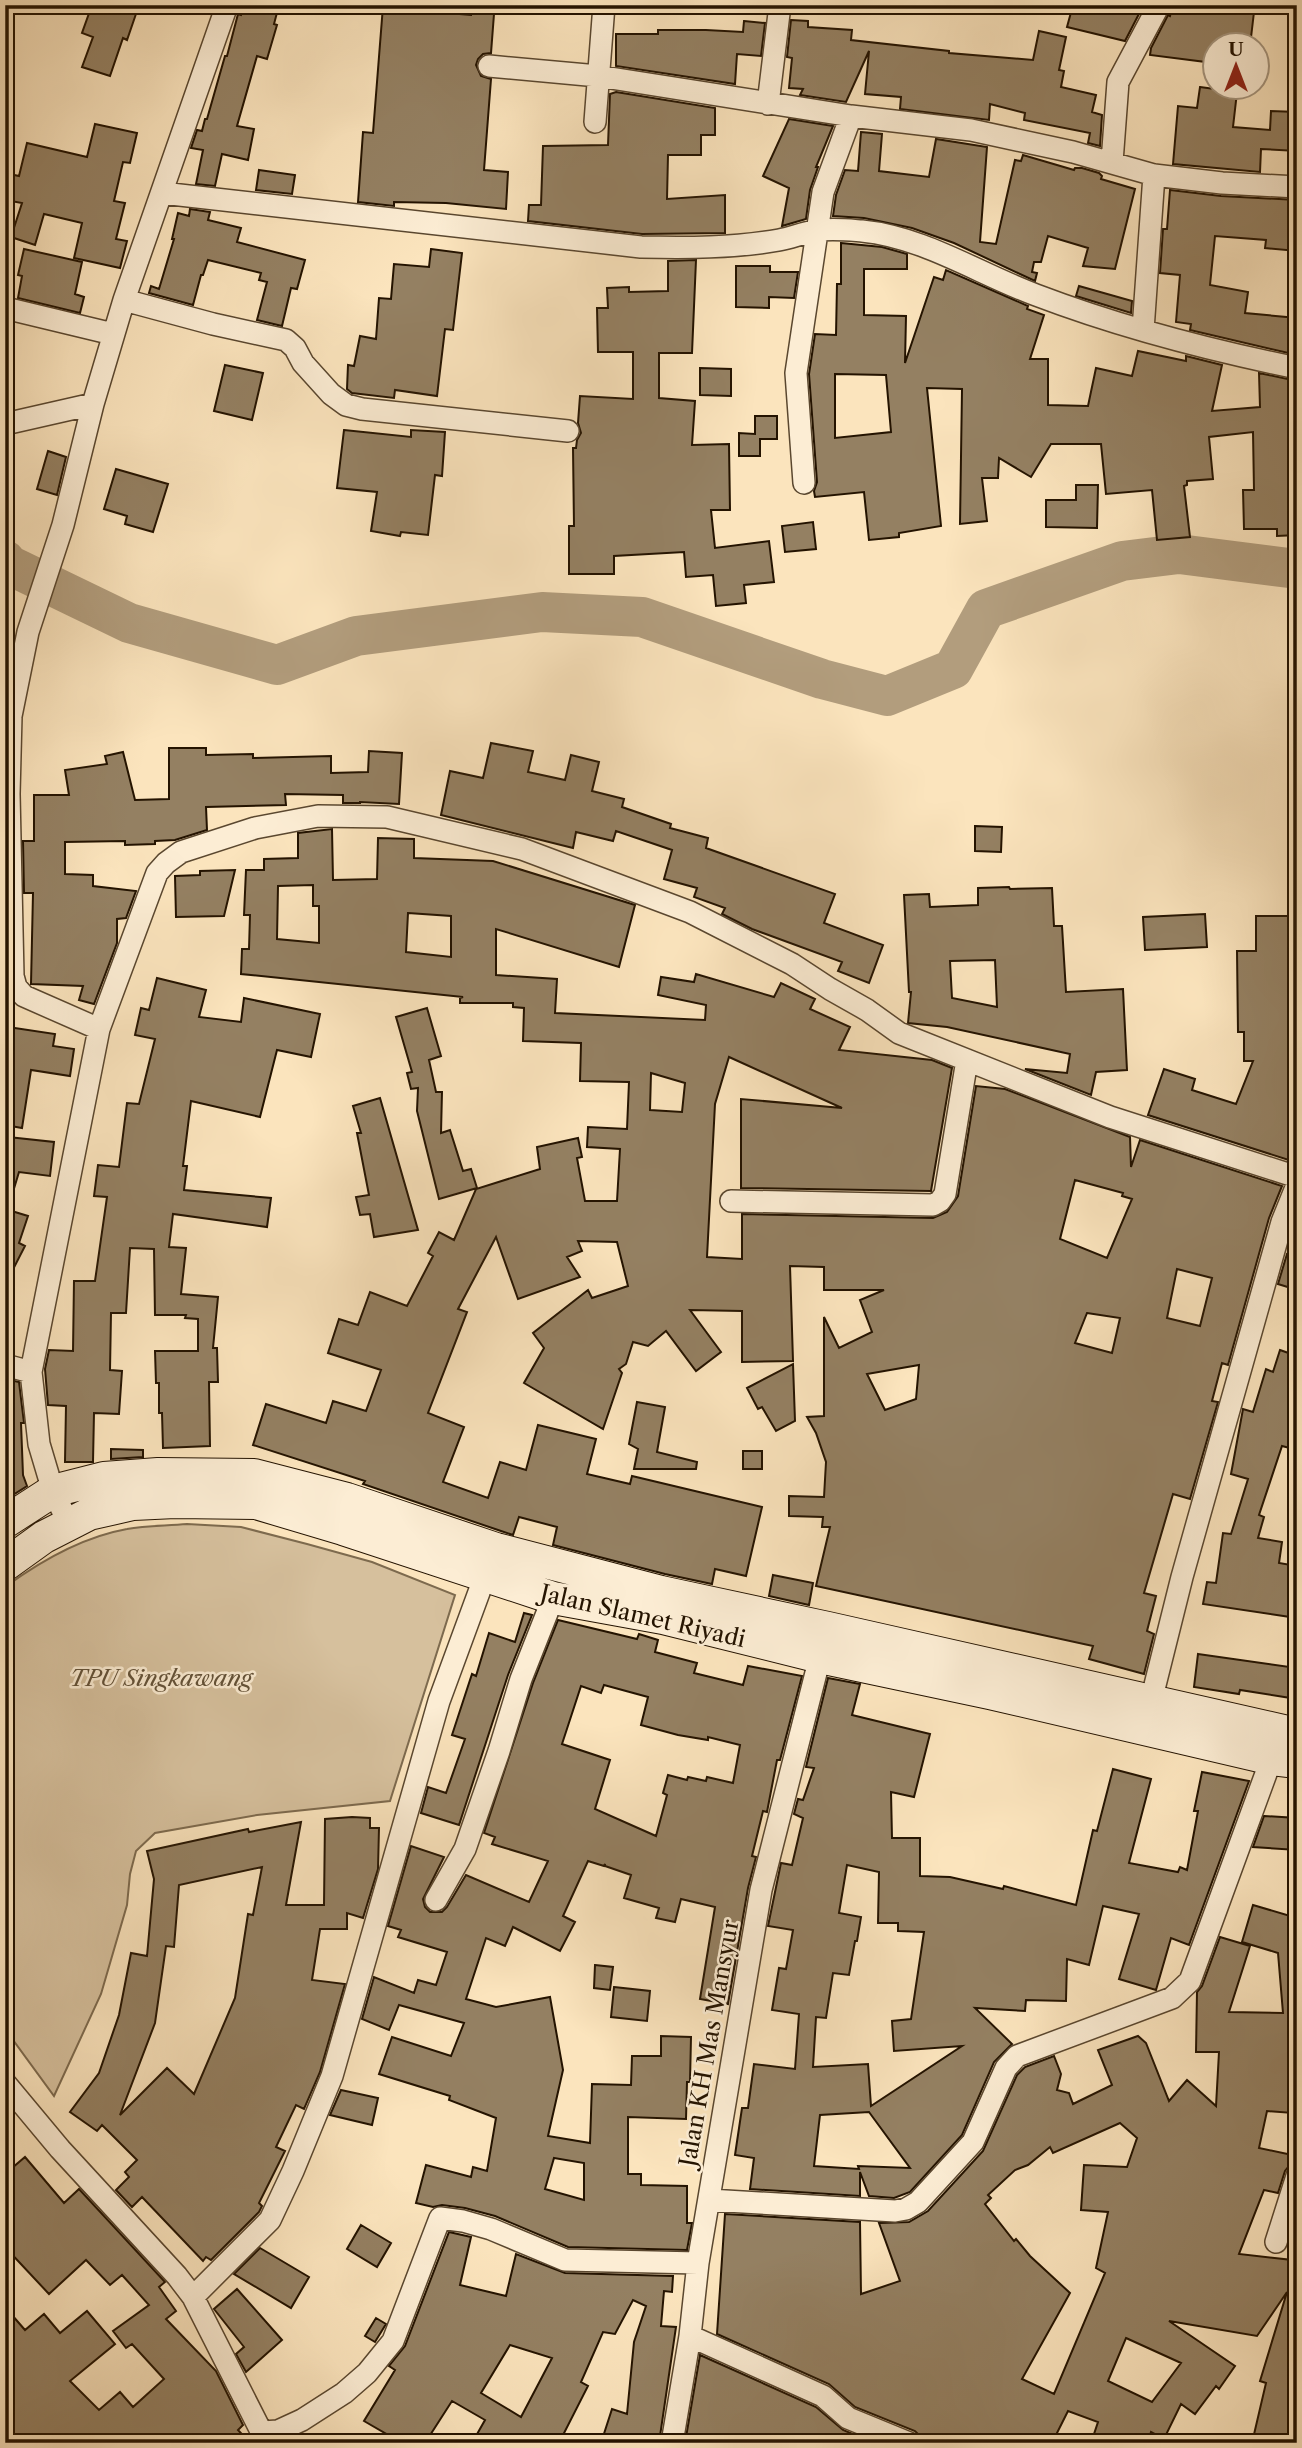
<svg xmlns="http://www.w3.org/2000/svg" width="1302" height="2448" viewBox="0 0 1302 2448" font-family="'Libre Caslon Text',serif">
<rect width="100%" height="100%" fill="#fbe4bd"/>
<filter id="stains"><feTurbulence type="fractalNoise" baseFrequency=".00286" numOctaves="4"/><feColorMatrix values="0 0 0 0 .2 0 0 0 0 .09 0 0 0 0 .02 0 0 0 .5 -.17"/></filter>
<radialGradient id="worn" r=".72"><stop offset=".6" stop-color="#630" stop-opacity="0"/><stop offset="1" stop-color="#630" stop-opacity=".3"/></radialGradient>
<path fill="#d6c09d" stroke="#7d6a4e" stroke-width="2" d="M187 1524 241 1527 307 1544 372 1562 455 1595 390 1801 257 1815 155 1833 136 1851 130 1874 127 1905 101 1994 54 2096 5 2029V1587C42 1560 82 1537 127 1529 146 1525 167 1526 187 1524Z"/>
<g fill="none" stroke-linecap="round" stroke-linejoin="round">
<path stroke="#b29d7d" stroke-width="40" d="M5 560 9 565 129 623 277 665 356 636 542 612 642 617 822 679 887 696 953 669 986 609 1122 561 1179 554 1297 569"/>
</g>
<path fill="#948062" stroke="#241300" stroke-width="2" fill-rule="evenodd" d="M92 5H119L137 11 127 40 123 38 110 76 82 67 93 37 82 33Z
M243 5H279L274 24 277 25 267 59 257 56 237 126 254 129 248 160 222 154 215 186 196 184 203 150 191 148 197 130 202 131 205 119H207L225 56H227L238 14 241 15Z
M394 5 422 7V11L471 15V12L494 14 491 53 483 54 478 59 476 65 481 76 491 79 484 170 508 172 506 209 446 203 394 202V206L358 202 363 132 373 133 383 6Z
M1073 5H1132L1142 8 1125 41 1067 27Z
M1172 8 1218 13V8L1254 12 1250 46H1214V63L1150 55 1151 48 1168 15 1170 16Z
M791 20 808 21V27L852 30 851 40 949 51V53L1033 60 1039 31 1066 37 1059 70 1064 71 1061 87 1096 95 1092 112 1102 115 1100 146 1088 143 1090 133 1024 120 1025 113 990 104 989 120 900 109 901 97 865 94 869 51 846 102 800 95 803 89 789 88 792 58 787 57Z
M744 21 765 23 761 56 737 54 735 84 616 66V34H658V30H706L743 32Z
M1200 87 1237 92 1233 127 1270 130 1271 111 1297 112V151L1261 149 1260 172 1173 164 1178 106 1197 108Z
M616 92 715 108V135H701V155H668L667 199 725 195V233L642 234 528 221 529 205H541L543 146 608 145 610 94Z
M789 119 833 126 816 167H818L810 190 806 219 782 226 789 188 763 176Z
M95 124 137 133 130 163 123 162 114 201 125 203 116 239 127 241 120 268 74 258 82 223 44 214 35 245 11 237 22 203 5 200V173L19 176 27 143 87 157Z
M861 132 882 134 879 171 929 177 936 139 987 147 980 242 996 244 1015 160 1021 161 1023 155 1074 170 1075 168H1082L1099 173 1102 176 1101 179 1135 189 1115 269 1083 266 1088 248 1048 236 1041 262H1034L1032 272 1037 273 1035 281 954 243 912 228 864 218 833 216 836 195 845 170 858 171Z
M259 170 295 175 292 194 256 190Z
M1170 190 1221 196 1297 200V251L1265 248 1266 240 1215 236 1210 285 1248 292 1245 313 1297 318V355L1190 330 1191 324 1176 322 1180 275 1160 273 1163 229H1167Z
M190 209 210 212 208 220 241 228 237 242 305 260 297 289 291 288 282 326 257 320 267 282 259 280 261 273 208 260 203 275H201L193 305 149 293 151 286 159 289 174 239H172L178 213 189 216Z
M841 243 882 247 907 254V269H864V315L906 316 905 363 934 277 943 280 946 270 1028 306 1027 309 1044 315 1030 359H1048V405L1088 406 1096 368 1132 376 1138 351 1186 361V356L1222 365 1212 411 1260 407 1259 373 1297 381V535L1277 536V529H1244L1243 490H1254L1253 432 1209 437 1213 479 1187 481V485L1184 486 1190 537 1157 540 1152 490 1106 494 1101 444H1051L1031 477 999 458 998 478H982L987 521 960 524 962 389 927 388 941 526 899 533V537L869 540 864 492 815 497 814 491 817 482 809 374 815 334 836 335 837 284H841ZM835 374 886 375 891 432 835 438Z
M24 249 82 262 75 294 84 297 80 313 18 298 22 276 18 275Z
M431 249 462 253 453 330 445 329 437 396 395 390 394 398 352 393 347 389 348 365 354 366 360 336 376 339 379 298 391 299 394 264 429 267Z
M696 260 692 353H659V398L695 401 692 445 729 444 730 510H711L715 548 769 541 774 582 744 585 746 603 716 606 713 575 686 577 684 552 614 556V574H569V526H574L573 448H576L577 440 581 433 578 423 580 396 633 399V352H598L597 308H608L607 288 629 287V292L668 291V261Z
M736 266H770V272H798L794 298 769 297V308L736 307Z
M1079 286 1132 301 1131 313 1076 296Z
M225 365 263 373 252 420 214 411Z
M700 368 731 369V396L700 395Z
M755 416H777V439H760V456H739V433L755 434Z
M344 430 411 437V430L445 432 442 476 435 475 428 535 401 532 400 536 371 531 377 492 337 488Z
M48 451 66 457 57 495 37 489Z
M116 469 168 484 153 532 125 524 127 516 104 509Z
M1076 485H1098L1097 528 1046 527V500H1076Z
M813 522 816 549 785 552 782 526Z
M491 743 533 751 528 772 565 780 571 755 599 762 592 791 624 799 622 807 671 824 670 828 708 838 706 848 835 894 824 923 883 945 869 983 838 971 842 962 752 929 722 914 725 908 694 897 697 888 664 879 672 850 616 831 613 841 576 832 573 848 441 815 450 771 483 778Z
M169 748H206V755L253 754V758L331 756V773L368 772 369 751 402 753 399 804 360 802V803H343V795L285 794 286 805 206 807 207 830 175 840 155 841V844L125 845V841L65 842V874L93 875V886L136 891 126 918 117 919V943L94 1004 79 1000 83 986 31 984 33 893H24L23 841H34V795H69L65 770 107 764 105 756 123 752 135 800 169 799Z
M975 826 1002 827 1001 852 975 851Z
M332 829 333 880 377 879 378 838 414 839V858L493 861 635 905 619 967 496 929V975L557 979 555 1013 705 1020 706 1005 658 995 661 977 694 982 696 974 774 997 781 983 815 999 810 1009 850 1027 839 1050 932 1060 952 1068 931 1191 741 1188V1099L842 1108 729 1057 715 1104 707 1257 742 1259V1214L933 1218 947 1212 958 1196 976 1086 1005 1089 1130 1137 1131 1167 1140 1140 1282 1186 1269 1218 1228 1365 1222 1363 1212 1401 1218 1402 1190 1499 1173 1494 1144 1593 1156 1596 1147 1631 1154 1634 1144 1674 1089 1659 1093 1646 816 1586 830 1527H822L823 1517 789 1516V1496L824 1497 826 1462 816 1433 807 1417 824 1416V1317L839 1348 872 1332 860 1300 884 1290H824V1267L790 1266 793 1361 742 1362V1311L690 1310 721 1352 696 1371 666 1331 648 1346 633 1342 626 1364 619 1369 622 1373 603 1429 524 1383 544 1348 533 1333 588 1290 592 1298 628 1286 617 1242 578 1241 582 1251 567 1257 580 1277 518 1299 496 1237 458 1309 467 1312 428 1413 464 1427 443 1482 488 1498 500 1462 526 1470 538 1425 596 1439 587 1474 630 1484 632 1476 762 1507 746 1576 715 1569 712 1584 665 1574 553 1545 557 1527 519 1517 513 1535 501 1531 363 1484 365 1481 253 1445 266 1404 326 1423 333 1401 366 1411 381 1370 328 1353 339 1319 358 1325 370 1292 407 1306 433 1256 428 1253 439 1232 454 1240 476 1189 540 1169 537 1147 578 1138 582 1157 577 1158 585 1201H617L620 1149 587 1147 588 1127 627 1129 629 1082 580 1081 581 1043 523 1041 524 1008 513 1007V1003H460V998L463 997 241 974 242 949H249L250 915H244L246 870H264V859L298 858V833ZM313 885V906H319V943L277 939 278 886ZM408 913 451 916V957L406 952ZM651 1073 685 1083 682 1112 650 1110ZM1075 1180 1123 1193 1122 1196 1132 1199 1107 1258 1060 1239ZM1177 1269 1212 1278 1200 1326 1167 1318ZM1087 1313 1120 1318 1112 1353 1075 1343ZM919 1365 916 1399 885 1410 867 1374Z
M235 870 224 916 176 917 175 876 200 875V871Z
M1009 887 1010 889 1052 888 1054 926H1062L1066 992 1123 989 1127 1070 1096 1072 1091 1095 1025 1069 1067 1073 1070 1054 947 1027 908 1023 911 992H909L904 895 929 894 930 907 978 905V888ZM995 960 997 1007 952 998 950 961Z
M1205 914 1207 947 1145 950 1143 917Z
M1256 916H1297V1157L1295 1162 1148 1115 1164 1069 1195 1079 1192 1090 1236 1104 1253 1061H1244V1032H1238L1237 951H1256Z
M157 978 206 990 199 1017 241 1022 244 998 320 1014 311 1057 277 1050 260 1117 191 1101 183 1166H187L184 1190 271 1198 267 1227 173 1214 169 1247 186 1248 181 1294 218 1297 213 1348H217L218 1382H209L210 1446 163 1448 162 1413H159V1383H156L155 1351H198V1319L185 1318 186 1315H155L154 1249 130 1248 126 1313H111L110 1370 122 1371 119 1414 94 1413 93 1462H65L66 1406 48 1405 45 1369 49 1350 73 1351 74 1281H95L107 1197 94 1196 98 1165 119 1167 127 1103 139 1104 155 1039 135 1035 141 1008 149 1010Z
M427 1008 441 1056 429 1060 436 1092H442L441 1133 450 1130 463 1171 471 1169 477 1188 439 1199 417 1111 418 1088 411 1089 407 1073 412 1072 396 1017Z
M8 1027 55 1034 53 1046 74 1049 70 1076 31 1070 22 1128 5 1125V1043Z
M380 1098 418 1230 374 1237 370 1214 360 1215 356 1197 369 1195 357 1133H361L353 1106Z
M8 1137 54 1142 50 1176 19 1172 9 1205 5 1204V1159Z
M5 1209 28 1216 19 1243 25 1246 5 1285Z
M1287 1254 1297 1257V1290L1278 1284Z
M1280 1350 1297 1356V1450L1282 1446 1259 1515 1264 1517 1258 1538 1282 1542 1279 1563 1297 1566V1618L1203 1604 1207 1582 1216 1583 1223 1533 1231 1534 1248 1479 1231 1474 1243 1409 1253 1412 1266 1369 1273 1372Z
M793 1364 795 1421 776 1431 762 1407 758 1409 747 1388Z
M5 1379 19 1382 24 1423H21L23 1475 27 1486 5 1500Z
M637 1402 665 1407 657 1452 697 1462 696 1469H634L638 1449 629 1444Z
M111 1449 143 1450V1457L111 1459Z
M743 1451H762V1469H743Z
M773 1575 813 1583 809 1605 769 1596Z
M524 1613 532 1615 508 1675 459 1825 421 1813 428 1787 446 1793 465 1739 452 1735 472 1674 476 1676 489 1633 515 1642Z
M558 1620 637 1639 639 1634 658 1640 655 1652 697 1663 694 1673 743 1685 748 1666 802 1676 780 1760H777L767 1812 763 1811 752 1856 756 1857 748 1888 728 2004 700 1999 715 1907 681 1899 675 1922 656 1918 659 1908 624 1898 631 1875 605 1866V1864L604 1866 588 1861 563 1916 575 1922 560 1951 513 1927 505 1946 486 1938 466 1999 496 2007 550 1997 563 2070 548 2136 590 2143 592 2084 631 2085 632 2056H661V2036L691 2037 690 2082H687L686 2119 628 2117V2174H641V2185L687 2186V2223H692L687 2250 568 2247 495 2216 465 2208 442 2205 433 2207 416 2203 426 2165 471 2177 473 2167 487 2171 496 2118 449 2100 450 2096 379 2074 392 2037 451 2056 464 2023 399 2005 389 2030 362 2019 374 1977 414 1993 418 1980 436 1985 447 1952 398 1937 401 1930 388 1926 411 1846 444 1857 423 1899 425 1907 430 1912H442L447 1907 466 1875 529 1902 548 1861 492 1844 495 1837 484 1833 533 1683ZM604 1685 648 1697 641 1725 678 1735 708 1740V1737L740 1745 733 1783 707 1777 706 1781 688 1777 687 1780 668 1775 663 1793 667 1795 656 1836 595 1809 610 1760 562 1744 581 1686 601 1693ZM554 2158 584 2163V2200L545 2189Z
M1198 1654 1297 1668V1699L1240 1690 1239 1694 1194 1687Z
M828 1678 860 1684 852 1715 930 1734 914 1797 891 1792 892 1838H920V1876L950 1877 1003 1889 1004 1886 1076 1905 1093 1830 1097 1831 1113 1769 1151 1779 1129 1863 1178 1872 1180 1867 1187 1870 1198 1811H1194L1202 1772 1249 1781 1189 1945 1171 1938 1156 1990 1119 1979 1139 1914 1103 1906 1089 1965 1067 1959 1066 2001 1026 2000 1025 2011 975 2008 1012 2044 994 2062 962 2135 910 2192 894 2198 869 2196 860 2172V2196L750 2189 754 2158 735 2155 742 2108H748L754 2064 795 2069 799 2014 772 2010 779 1968 786 1969 793 1930 768 1926 781 1863 792 1865 803 1818 794 1814 798 1799 803 1800 814 1768 806 1767ZM847 1865 879 1872 878 1923H898V1931L924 1932 911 2019 892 2021 894 2051 962 2046 871 2106 868 2064 813 2067 816 2017 826 2018 833 1973 849 1975 855 1941H857L861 1917 839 1913ZM869 2112 910 2168 858 2166 859 2169 814 2166 820 2115Z
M1264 1816 1297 1818V1850L1253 1847Z
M352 1817 370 1818V1828H379L378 1869 363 1918 347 1913V1929H320L312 1980 345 1984 320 2072 304 2109 296 2105 276 2147 285 2151 259 2203 262 2206 259 2212 211 2260 206 2257 203 2261 142 2197 132 2207 116 2190 129 2177 125 2172 137 2160 102 2125 97 2131 70 2112 99 2073 119 2015 131 1953 147 1956 154 1879 147 1851 248 1829 249 1832 301 1822 286 1905H324L325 1819ZM262 1867 253 1915 248 1914 235 1998 194 2094 167 2068 120 2115 155 2023 166 1946 174 1947 179 1885Z
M1253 1905 1297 1918V2018H1290V2061H1295L1293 2113 1267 2111 1259 2148 1297 2156 1295 2163 1289 2166 1285 2171 1278 2193 1264 2190 1239 2254 1292 2260 1288 2288 1292 2275 1297 2276V2443H1252L1266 2383 1260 2381 1287 2292 1257 2336 1169 2321 1235 2366 1219 2389 1216 2386 1195 2414 1181 2404 1164 2439 1151 2432 1148 2443H1091L1098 2422 1068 2411 1052 2443H922L920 2436 915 2431 855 2407 829 2384 717 2334 725 2214 860 2222 861 2294 900 2281 879 2223 909 2222 928 2211 983 2151 1017 2075 1025 2067 1054 2056 1061 2074 1057 2090 1069 2093 1073 2104 1112 2085 1098 2050 1138 2036 1146 2043 1169 2101 1187 2080 1216 2106 1219 2052H1196L1197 1992 1202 1986 1220 1937 1250 1946 1229 2012 1283 2013 1278 1953 1242 1942ZM1120 2123 1137 2138 1127 2167 1084 2165 1081 2210 1108 2212 1096 2268 1105 2273 1054 2394 1022 2379 1070 2293 1030 2256 1016 2239 1014 2241 985 2204 991 2198 988 2195 1015 2170 1028 2165 1050 2147 1053 2153ZM1126 2338 1181 2363 1152 2402 1108 2381Z
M595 1965 613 1967 610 1990 594 1988Z
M614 1987 650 1991 647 2021 611 2017Z
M341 2090 378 2098 372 2125 330 2115Z
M25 2157 64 2203 79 2189 165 2282 159 2287 176 2311 166 2319 216 2371 243 2425 238 2430 250 2443H5V2307L25 2330 44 2314 60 2333 87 2311 115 2344 70 2381 99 2410 120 2392 133 2407 164 2379 132 2344 126 2348 113 2331 149 2305 122 2275 110 2285 86 2260 49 2294 5 2247V2174Z
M361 2225 391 2243 377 2267 347 2249Z
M449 2232 471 2237 460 2285 506 2296 516 2254 565 2273 673 2276 672 2292 664 2291 661 2326 676 2327 659 2443H601L612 2409 627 2414 634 2342 646 2306 633 2300 615 2334 603 2332 581 2382 588 2386 559 2443H472L485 2420 452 2401 425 2443H384L388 2435 364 2421 395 2370 389 2366 405 2346ZM510 2345 552 2358 521 2417 481 2393Z
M260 2248 309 2277 291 2308 234 2274Z
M237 2289 282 2340 246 2372 236 2354 244 2347 214 2309Z
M376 2318 386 2324 375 2342 365 2336Z
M700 2355 816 2407 843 2430 874 2443H804L785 2437 783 2443H685Z"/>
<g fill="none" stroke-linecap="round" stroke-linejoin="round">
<defs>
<path id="minor" d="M489 66 598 76 851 116 971 130 1073 152 1154 175 1222 183 1297 187
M768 104 780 5
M595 122 604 5
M1112 162 1118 82 1159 5
M162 193 641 247C687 248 733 248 779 240 791 238 802 233 814 231 829 228 848 230 862 231 924 237 979 274 1036 295 1120 327 1209 350 1297 368
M124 300 213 324 286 340 295 348 303 363 331 394 346 405 362 409 568 431
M5 308 113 334
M1143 330 1154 175
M5 424 93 404
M804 483 796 373 823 192 851 116
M99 1029 24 996 16 987 13 976 9 794 11 716 28 632 63 525 93 404 124 300 227 5
M731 1201 933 1205 940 1201 945 1194 967 1060
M5 1365 31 1372
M69 1524 53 1491 39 1444 31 1372 99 1029 157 873 166 863 181 852 255 828 318 816 387 817 522 849 690 912 792 964 830 989 867 1010 899 1033 1110 1117 1297 1177
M1151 1701 1182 1577 1282 1222 1297 1185
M436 1900 465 1849 499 1751 521 1679 553 1598
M5 2083 60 2149 177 2276 193 2297 267 2443
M709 2200 895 2211 906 2209 918 2202 973 2142 1006 2068 1017 2056 1172 1998 1190 1981 1275 1749
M1276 2242 1297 2176
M193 2297 270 2220 293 2171 332 2076 439 1701 485 1576
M690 2336 823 2396 848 2418 909 2443
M262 2432 278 2431 302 2420 344 2393 367 2373 393 2341 440 2218 463 2221 491 2229 565 2260 698 2263
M672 2443 690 2336 698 2263 761 1890 820 1657"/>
<path id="secondary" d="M5 1522 53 1491 104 1478 158 1474 254 1475 347 1499 496 1549 661 1592 828 1628 1297 1734
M5 1565 44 1537 89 1514 133 1504 175 1502 256 1503 343 1529 553 1598 663 1618 820 1657 990 1693 1272 1759 1297 1762"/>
</defs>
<use href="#minor" stroke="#5a472f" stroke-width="24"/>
<use href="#secondary" stroke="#241300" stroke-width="34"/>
<use href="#minor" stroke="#fcedd4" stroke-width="21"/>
<use href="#secondary" stroke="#fcedd4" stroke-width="32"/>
</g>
<g text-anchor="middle" stroke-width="5" stroke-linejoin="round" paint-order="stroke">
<g font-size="23" fill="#241300" stroke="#fcedd4">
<text transform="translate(643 1616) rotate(13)" y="8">Jalan Slamet Riyadi</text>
<text transform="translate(709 2043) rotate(-80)" y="8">Jalan KH Mas Mansyur</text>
</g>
<g font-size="23" font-style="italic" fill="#625037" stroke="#fcedd4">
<text x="161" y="1686">TPU Singkawang</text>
</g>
</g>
<rect width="1302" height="2448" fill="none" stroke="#fbe4bd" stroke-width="28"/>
<rect x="7" y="7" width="1288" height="2434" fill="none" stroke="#241300" stroke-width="3.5"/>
<rect x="14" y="14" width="1274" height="2420" fill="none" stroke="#241300" stroke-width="2"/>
<g transform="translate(1236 66)"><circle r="33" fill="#fcedd4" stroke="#a6967f" stroke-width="2"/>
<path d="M0-5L12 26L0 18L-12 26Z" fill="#8f2418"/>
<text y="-10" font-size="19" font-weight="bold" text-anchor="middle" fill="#241300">U</text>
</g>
<rect width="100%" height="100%" filter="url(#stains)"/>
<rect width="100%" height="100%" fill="url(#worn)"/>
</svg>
